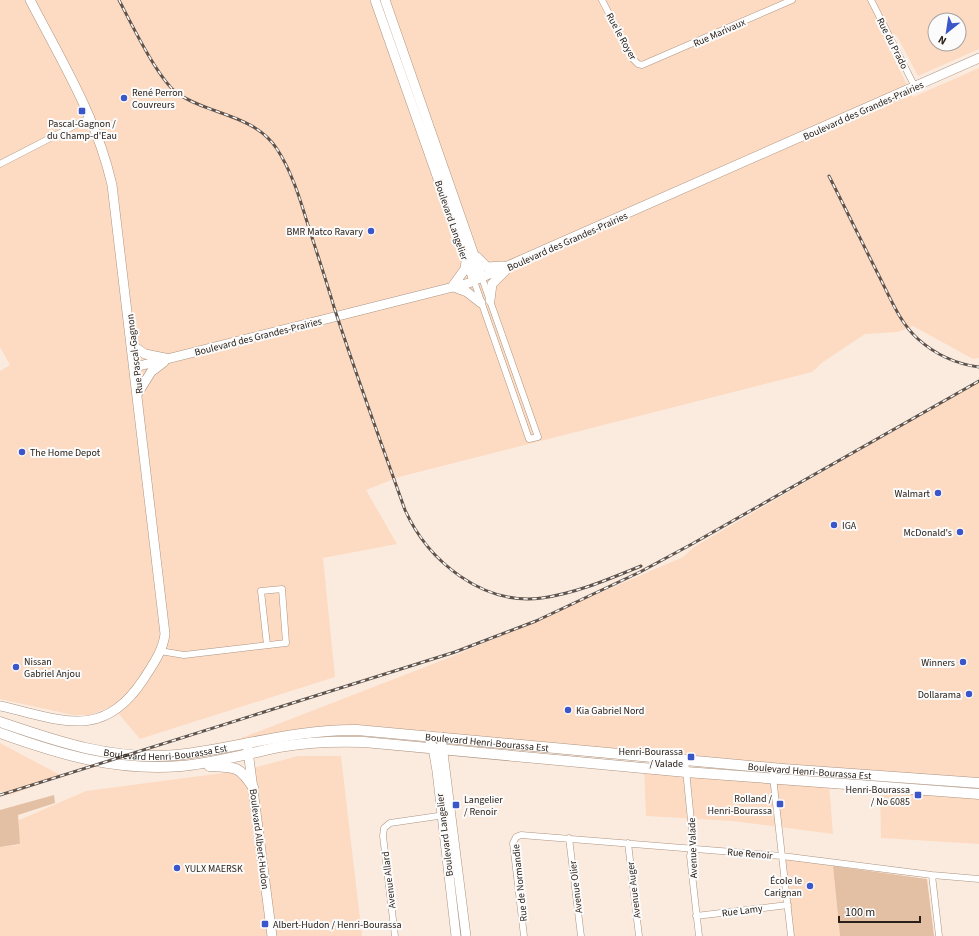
<svg xmlns="http://www.w3.org/2000/svg" width="979" height="936" viewBox="0 0 979 936" font-family="'Source Sans 3',sans-serif">
<rect width="100%" height="100%" fill="#fbebdf"/>
<path fill="#fddbc2" fill-rule="evenodd" d="M0 0H979V49L918 76 897 36 886 42 913 97 979 68V358L973 359 913 326 898 332 865 334 823 362 812 372 399 477 366 490 397 544 323 558 335 677 140 739 112 706 91 715H73L0 699V371L10 365 0 347ZM935 20H959V44H935Z
M979 381V783L368 730 213 749 456 655 683 557 694 547Z
M0 743 62 776 10 795 0 791Z
M298 756H341L362 936H0V847L20 845 17 821 86 791 246 770Z
M644 768 829 783 833 834 732 821 646 816Z
M880 787 979 794V844L881 838Z
M782 856 833 866 840 936H791Z"/>
<path fill="#e3bfa3" d="M54 795 55 803 18 815 20 844 0 847V810Z
M833 866 927 879 934 936H840Z"/>
<g fill="none" stroke-linecap="round" stroke-linejoin="round">
<defs>
<path id="street" d="M602 0 632 58 638 64 642 65 792 0
M871 0 915 87
M0 164 91 117
M474 281 529 439 538 437 482 278
M160 651 184 655 286 643 282 589 261 591 267 645
M685 760 693 841 690 856 699 936
M772 768 791 936
M569 838 581 936
M628 843 639 936
M932 875 939 936
M696 916 788 905
M395 936 383 836 384 828 390 823 445 815
M524 936 513 843 516 837 521 835 782 856 932 875 979 879"/>
<path id="secondary" d="M375 0 474 281
M385 0 482 278
M477 257 487 267 503 266
M452 287 465 269 466 261
M454 287 467 292 481 303
M490 300 492 284 505 271
M132 345 145 354 165 358
M135 367 469 283 979 58
M138 393 151 372 164 362
M0 706C60 719 102 742 143 680 152 666 163 651 165 634L112 185C97 118 61 60 30 0
M428 736 433 748 437 771 456 936
M441 737 466 936
M247 743 272 936"/>
<g id="primary">
<path id="s1" d="M0 722C58 742 114 761 177 755 238 748 296 729 357 730L783 769 979 783"/>
<path d="M0 733C61 755 115 771 181 766 214 763 246 754 279 747 307 742 336 741 364 742L686 772 979 794"/>
<path d="M209 766C235 768 238 764 253 787"/>
</g>
</defs>
<use href="#street" stroke="#ad9481" stroke-width="7"/>
<use href="#secondary" stroke="#ad9481" stroke-width="10"/>
<use href="#primary" stroke="#ad9481" stroke-width="11"/>
<use href="#street" stroke="#fff" stroke-width="6"/>
<use href="#secondary" stroke="#fff" stroke-width="9"/>
<use href="#primary" stroke="#fff" stroke-width="10"/>
<defs>
<path id="rail" d="M119 0C131 23 158 79 177 93 208 115 254 114 277 149 292 172 300 199 308 225 317 253 326 280 334 307 356 375 381 442 405 510 428 561 483 606 542 598 577 593 609 579 641 566
M829 176C845 208 861 240 877 272 889 295 899 322 918 339 936 355 956 364 979 367
M0 795 455 652 536 621 640 572 692 544 979 381"/>
</defs>
<use href="#rail" stroke="#5f534b" stroke-width="3"/>
<use href="#rail" stroke="#fbfbfb" stroke-width="1.5" stroke-dasharray="4.5" stroke-linecap="butt"/>
</g>
<g fill="#3b56c9" stroke="#fbfbfb" stroke-width="1.5">
<circle cx="124" cy="98" r="4"/>
<rect x="78" y="107" width="8" height="8" rx="2"/>
<circle cx="371" cy="231" r="4"/>
<circle cx="22" cy="452" r="4"/>
<circle cx="938" cy="493" r="4"/>
<circle cx="834" cy="525" r="4"/>
<circle cx="960" cy="532" r="4"/>
<circle cx="963" cy="662" r="4"/>
<circle cx="16" cy="667" r="4"/>
<circle cx="969" cy="694" r="4"/>
<circle cx="568" cy="710" r="4"/>
<rect x="687" y="753" width="8" height="8" rx="2"/>
<rect x="914" y="791" width="8" height="8" rx="2"/>
<rect x="776" y="800" width="8" height="8" rx="2"/>
<rect x="452" y="801" width="8" height="8" rx="2"/>
<circle cx="177" cy="868" r="4"/>
<circle cx="810" cy="886" r="4"/>
<rect x="261" y="920" width="8" height="8" rx="2"/>
</g>
<g text-anchor="middle" stroke-width="4" stroke-linejoin="round" paint-order="stroke">
<g font-size="10" fill="#2a2019" stroke="#fbfbfb">
<text transform="translate(719 32) rotate(-24)" y="4">Rue Marivaux</text>
<text transform="translate(622 36) rotate(61)" y="4">Rue le Royer</text>
<text transform="translate(893 43) rotate(63)" y="4">Rue du Prado</text>
<text transform="translate(863 110) rotate(-24)" y="4">Boulevard des Grandes-Prairies</text>
<text transform="translate(452 220) rotate(71)" y="4">Boulevard Langelier</text>
<text transform="translate(567 241) rotate(-24)" y="4">Boulevard des Grandes-Prairies</text>
<text transform="translate(258 336) rotate(-14)" y="4">Boulevard des Grandes-Prairies</text>
<text transform="translate(134 354) rotate(-97)" y="4">Rue Pascal-Gagnon</text>
<text dy="4" stroke="none"><textPath href="#s1" startOffset="494">Boulevard Henri-Bourassa Est</textPath></text>
<text dy="4" stroke="none"><textPath href="#s1" startOffset="170">Boulevard Henri-Bourassa Est</textPath></text>
<text dy="4" stroke="none"><textPath href="#s1" startOffset="818">Boulevard Henri-Bourassa Est</textPath></text>
<text transform="translate(444 835) rotate(-97)" y="4">Boulevard Langelier</text>
<text transform="translate(260 839) rotate(83)" y="4">Boulevard Albert-Hudon</text>
<text transform="translate(692 848) rotate(-92)" y="4">Avenue Valade</text>
<text transform="translate(750 853) rotate(5)" y="4">Rue Renoir</text>
<text transform="translate(388 880) rotate(-97)" y="4">Avenue Allard</text>
<text transform="translate(519 883) rotate(-96)" y="4">Rue de Normandie</text>
<text transform="translate(575 887) rotate(-97)" y="4">Avenue Olier</text>
<text transform="translate(633 890) rotate(-97)" y="4">Avenue Auger</text>
<text transform="translate(742 910) rotate(-7)" y="4">Rue Lamy</text>
</g>
<g font-size="10" fill="#2a2019" stroke="#fbfbfb" text-anchor="end">
<text x="132" y="96" text-anchor="start">René Perron<tspan x="132" dy="12">Couvreurs</tspan></text>
<text x="82" y="127" text-anchor="middle">Pascal-Gagnon /<tspan x="82" dy="12">du Champ-d'Eau</tspan></text>
<text x="363" y="235">BMR Matco Ravary</text>
<text x="30" y="456" text-anchor="start">The Home Depot</text>
<text x="930" y="497">Walmart</text>
<text x="842" y="529" text-anchor="start">IGA</text>
<text x="952" y="536">McDonald's</text>
<text x="24" y="665" text-anchor="start">Nissan<tspan x="24" dy="12">Gabriel Anjou</tspan></text>
<text x="955" y="666">Winners</text>
<text x="961" y="698">Dollarama</text>
<text x="576" y="714" text-anchor="start">Kia Gabriel Nord</text>
<text x="683" y="755">Henri-Bourassa<tspan x="683" dy="12">/ Valade</tspan></text>
<text x="910" y="793">Henri-Bourassa<tspan x="910" dy="12">/ No 6085</tspan></text>
<text x="772" y="802">Rolland /<tspan x="772" dy="12">Henri-Bourassa</tspan></text>
<text x="464" y="803" text-anchor="start">Langelier<tspan x="464" dy="12">/ Renoir</tspan></text>
<text x="185" y="872" text-anchor="start">YULX MAERSK</text>
<text x="802" y="884">École le<tspan x="802" dy="12">Carignan</tspan></text>
<text x="273" y="928" text-anchor="start">Albert-Hudon / Henri-Bourassa</text>
</g>
</g>
<g transform="translate(947 32) rotate(210)"><circle r="19" fill="#fbfbfb" stroke="#a7a3a1"/>
<path d="M0-3L7 15L0 10L-7 15Z" fill="#3b56c9"/>
<text y="-6" font-size="11" font-weight="bold" text-anchor="middle" fill="#2a2019">N</text>
</g>
<path d="M839 916v6h81v-6" fill="none" stroke="#2a2019" stroke-width="2"/>
<text x="845" y="916" font-size="12" fill="#2a2019" stroke="#fbfbfb" stroke-width="3" paint-order="stroke">100 m</text>
</svg>
